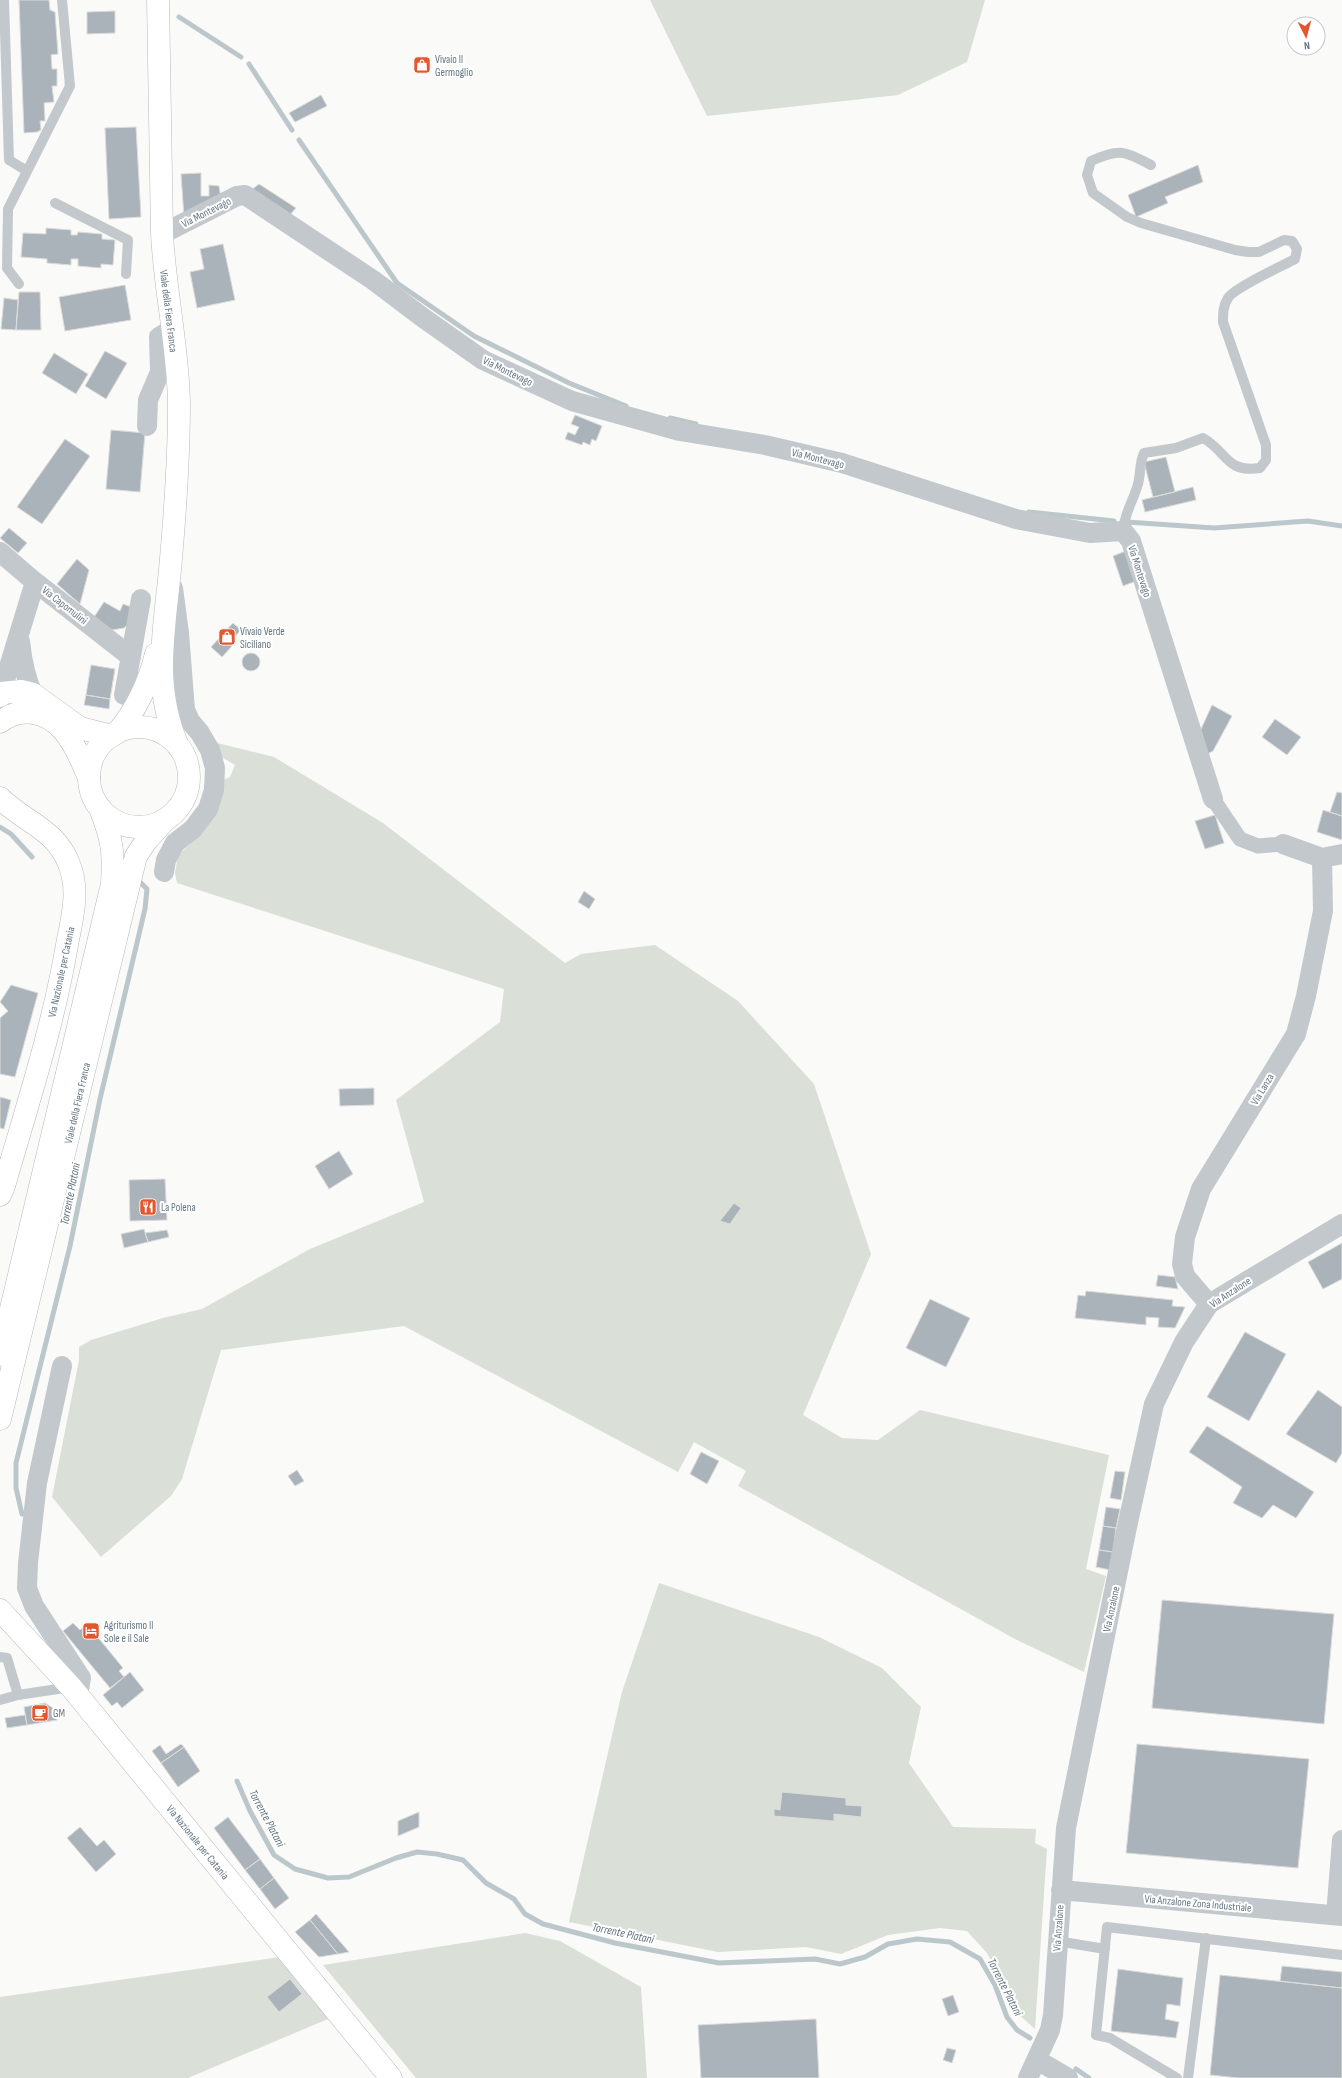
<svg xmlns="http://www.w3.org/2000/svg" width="1342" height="2078" viewBox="0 0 1342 2078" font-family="'Sofia Sans Condensed',sans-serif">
<rect width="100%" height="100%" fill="#fafaf8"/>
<path fill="#dadfd7" d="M650 0H985L967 62 898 95 707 116Z
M213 742 274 757 383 823 565 963 581 954 655 945 738 1001 814 1084 871 1254 803 1415 842 1438 878 1440 920 1410 1109 1455 1086 1569 1106 1576 1084 1672 1015 1639 738 1486 746 1471 694 1442 678 1472 404 1326 221 1350 182 1479 171 1496 101 1557 52 1497 79 1360V1347L91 1340 163 1318 202 1309 310 1249 424 1202 396 1100 500 1022 504 989 177 883 175 873 178 855 199 836 221 781 230 777 235 765 218 755Z
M659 1583 819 1637 882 1668 921 1707 909 1763 953 1827 1036 1829 1035 1843 1047 1849 1035 2029 1017 2013 987 1953 967 1931 940 1928 888 1935 841 1954 806 1947 718 1952 569 1922 622 1692Z
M525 1933 560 1941 641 1987 647 2078H416L323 1965Z
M280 1957 328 2019 188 2078H0V1997Z"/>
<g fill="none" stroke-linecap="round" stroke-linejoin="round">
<path stroke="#bbc7cb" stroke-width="5" d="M179 17 241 57
M249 64 292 130
M299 140 397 283 474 336 569 383 626 406
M670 418 696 424
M1029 512 1114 521
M1127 522 1214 528 1308 521 1342 526
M0 827 11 834 32 857
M22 1514 16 1488V1463L70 1246 100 1099 145 909 147 889 138 880
M237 1781 250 1811 274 1855 295 1869 328 1878 349 1877 396 1858 417 1852 437 1854 463 1860 486 1883 514 1899 525 1914 543 1924 615 1943 719 1963 815 1959 840 1964 865 1957 888 1944 917 1939 950 1942 980 1959 995 1985 1007 2017 1017 2030 1030 2038
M1076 2069 1089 2078"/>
</g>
<path fill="#aab3b9" stroke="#dcdcda" d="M19 0H49L50 10 55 12 58 54 51 55 52 69H57V86H52L54 102 44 103 45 121H40L41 130 37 132 24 133Z
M115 11V33L87 34V12Z
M321 95 327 106 295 122 289 113Z
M136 127 141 217 109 219 105 128Z
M1198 165 1203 182 1165 197 1168 203 1136 217 1128 195Z
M201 173V196H209V185L219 186 221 199 184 217 181 174Z
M259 184 296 208 289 216 250 191Z
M46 228 71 230V235H77L78 232 102 234V239L115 240 113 265 101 264V268L78 266V259H71V265L47 263V259L21 257 23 233 46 234Z
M223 244 235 300 197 308 190 272 204 269 200 249Z
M125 285 131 320 65 331 59 297Z
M19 292H40L41 330H16Z
M4 298 18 300 16 330 1 329Z
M105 351 127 363 106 399 85 386Z
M54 353 88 374 76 394 42 373Z
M575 415 602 426 596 441 592 439 590 445 583 442 582 445 565 439 568 432 575 435 579 427 571 424Z
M111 430 145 433 140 492 106 489Z
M65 439 90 456 42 524 17 507Z
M1166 457 1175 492 1153 497 1144 462Z
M1193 487 1196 500 1145 512 1142 500Z
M9 528 27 543 18 553 0 538Z
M1126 551 1136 581 1123 586 1113 556Z
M77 559 89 570 80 604 57 584Z
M104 602 120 611 123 604 134 608 130 622 124 628 112 630 94 617Z
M233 623 241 630 228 644 232 646 222 657 211 647Z
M242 662a9 9 0 1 1 18 0a9 9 0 1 1-18 0Z
M91 665 115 669 110 699 86 695Z
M86 695 110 699 109 709 84 705Z
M1212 705 1232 716 1213 751 1202 757 1197 738Z
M1275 719 1301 737 1287 755 1262 737Z
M1337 792 1342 793V816L1330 812Z
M1323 810 1342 816V840L1317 832Z
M1215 815 1224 843 1205 849 1195 821Z
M584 891 595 899 589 909 578 902Z
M11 985 38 993 15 1077 0 1074V1018L8 1011 0 1002Z
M374 1088V1105L340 1106 339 1089Z
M0 1097 11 1100 4 1129 0 1128Z
M339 1151 353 1174 329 1189 315 1166Z
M165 1179 167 1220 130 1221 129 1180Z
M734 1203 741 1208 730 1224 720 1221Z
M144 1229 148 1242 124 1248 121 1234Z
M167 1230 169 1237 148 1242 145 1233Z
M1342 1243V1279L1323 1289 1308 1262Z
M1158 1275 1175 1277 1178 1289 1156 1286Z
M1086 1291 1173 1300 1172 1306 1185 1307 1175 1328 1158 1327 1159 1318 1146 1317V1325L1075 1318 1078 1295 1085 1296Z
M930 1299 970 1318 946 1367 906 1348Z
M1245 1332 1286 1354 1249 1421 1207 1397Z
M1318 1390 1342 1407V1453L1336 1463 1286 1434Z
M1207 1426 1314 1492 1296 1518 1273 1505 1262 1518 1233 1503 1242 1487 1189 1452Z
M701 1452 719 1461 707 1484 690 1474Z
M297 1470 304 1481 295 1486 288 1476Z
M1115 1471 1125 1472 1121 1500 1110 1498Z
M1106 1507 1120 1509 1116 1528 1103 1526Z
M1103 1526 1116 1528 1113 1552 1099 1550Z
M1099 1550 1113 1552 1110 1570 1096 1567Z
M1162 1600 1334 1614 1324 1724 1152 1708Z
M73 1623 80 1630 87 1624 123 1668 119 1671 124 1677 110 1688 63 1631Z
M130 1672 144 1690 122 1708 117 1702 112 1706 103 1695Z
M45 1703 56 1710 57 1720 27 1725 24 1707Z
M25 1715 27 1725 7 1728 5 1718Z
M181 1744 184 1747 161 1763 152 1751 160 1745 166 1754Z
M1137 1744 1309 1759 1298 1868 1126 1853Z
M184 1747 200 1771 178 1787 161 1763Z
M782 1792 846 1798V1805L862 1806 861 1817 834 1814V1821L774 1816V1809L780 1810Z
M419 1812V1827L398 1836V1821Z
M228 1817 260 1859 245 1870 214 1828Z
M80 1827 97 1846 104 1840 116 1854 96 1872 67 1838Z
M260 1859 274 1878 260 1889 245 1870Z
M274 1878 289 1898 275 1909 260 1889Z
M316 1914 349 1952 338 1954 310 1920Z
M310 1920 338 1954 319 1957 295 1932Z
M1282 1966 1342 1972V1988L1280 1981Z
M1118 1969 1183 1978 1180 2006 1167 2004 1165 2019 1179 2022 1176 2038 1111 2031Z
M1220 1975 1342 1988V2078H1239L1210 2075Z
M290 1979 302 1994 279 2012 267 1997Z
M953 1995 959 2012 948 2016 942 1999Z
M816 2019 819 2078H701L698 2025Z
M947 2048 956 2050 952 2063 943 2060Z"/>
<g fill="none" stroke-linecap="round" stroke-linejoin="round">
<defs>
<path id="secondary" d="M0 696 1 693 21 691 33 694 80 728 112 736
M0 722C20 706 46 711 63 730 75 744 82 762 89 778
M0 798C24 822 56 829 69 864 80 891 72 918 67 945 53 1027 27 1106 4 1186L0 1195
M0 1610 71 1687 391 2078"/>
<path id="primary" d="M158 0 162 234C165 291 178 347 179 403 179 459 175 515 170 570 164 632 152 687 178 746
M89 777a50 50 0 1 1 100 0a50 50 0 1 1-100 0Z
M117 733C136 710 149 683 156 654
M0 1355 112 884C114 851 112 839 100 808
M0 1419 136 856 146 841 166 819"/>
</defs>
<use href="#secondary" stroke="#b3babf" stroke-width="23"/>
<use href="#primary" stroke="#b5babe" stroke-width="23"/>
<path stroke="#c3c8cc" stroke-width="10" d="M4 0 9 160 27 171
M55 203 128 240 126 274
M19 284 7 268 8 209 70 86 62 0
M1123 531C1125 511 1133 502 1138 484 1141 473 1139 464 1144 453L1176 448 1203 438C1228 452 1225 473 1260 468L1266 460V445L1223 322C1223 313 1223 306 1228 298 1234 288 1282 266 1295 259L1297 249 1292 241 1284 240 1259 252H1248L1235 250 1141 223 1127 217 1093 193 1087 175 1091 161C1120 148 1124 151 1151 165
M0 1657 7 1658 18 1695
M0 1700 18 1695 71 1687
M1057 1941 1105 1949
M1177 2078 1110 2038 1096 2035 1107 1927 1342 1955
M1188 2078 1206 1938"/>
<path stroke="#c3c8cc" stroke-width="15" d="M1213 799 1240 839 1258 846 1283 844"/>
<path stroke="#c3c8cc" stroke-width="20" d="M162 234 237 196 245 195 373 280 422 317 483 360 572 401 680 431 765 445 842 463 1016 519 1090 533 1123 531 1131 541 1213 799
M147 426 148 400 160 372 159 337 172 329
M0 552 35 582 131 657
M20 641C22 660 25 677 33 694
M124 695 141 599
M14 698 1 693 35 582
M1283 844 1322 858
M1322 858 1342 854
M164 872 166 860 175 843 193 829 208 809 214 790 215 768 210 750 200 733 190 721 185 710 179 633 173 588
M1209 1304 1185 1276 1182 1264 1185 1237 1201 1189 1296 1034 1306 996 1323 911 1322 858
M62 1366 37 1483 28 1563 27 1588 34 1606 81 1678 78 1695
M1061 1890 1342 1916
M1336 1915 1342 1840
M1037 2060 1068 2078
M1028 2078 1050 2030 1053 2015 1066 1828 1127 1527 1154 1404 1184 1342 1209 1304 1342 1224"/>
<use href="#secondary" stroke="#fff" stroke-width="22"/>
<use href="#primary" stroke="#fff" stroke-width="22"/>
</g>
<defs>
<symbol id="shop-square" viewBox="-11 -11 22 22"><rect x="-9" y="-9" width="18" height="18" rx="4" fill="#e4572e" stroke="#fff"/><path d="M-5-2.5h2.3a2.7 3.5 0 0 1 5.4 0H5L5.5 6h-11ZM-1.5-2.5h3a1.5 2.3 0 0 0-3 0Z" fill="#fff"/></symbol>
<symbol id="restaurant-square" viewBox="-11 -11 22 22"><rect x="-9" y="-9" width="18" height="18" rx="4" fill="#e4572e" stroke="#fff"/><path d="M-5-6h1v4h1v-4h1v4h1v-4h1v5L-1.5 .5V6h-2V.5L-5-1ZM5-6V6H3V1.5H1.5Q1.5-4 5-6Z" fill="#fff"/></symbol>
<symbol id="hotel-square" viewBox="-11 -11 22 22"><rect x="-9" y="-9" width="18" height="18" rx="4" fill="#e4572e" stroke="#fff"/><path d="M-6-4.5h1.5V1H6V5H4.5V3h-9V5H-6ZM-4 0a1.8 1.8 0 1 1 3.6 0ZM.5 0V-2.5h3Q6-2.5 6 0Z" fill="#fff"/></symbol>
<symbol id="cafe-square" viewBox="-11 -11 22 22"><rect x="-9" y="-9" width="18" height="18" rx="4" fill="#e4572e" stroke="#fff"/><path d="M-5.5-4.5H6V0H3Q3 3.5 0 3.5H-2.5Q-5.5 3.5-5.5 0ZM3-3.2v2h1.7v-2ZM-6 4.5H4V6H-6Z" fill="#fff"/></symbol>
</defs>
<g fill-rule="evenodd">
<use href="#shop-square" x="412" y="55" width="20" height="20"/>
<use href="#shop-square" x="217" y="627" width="20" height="20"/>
<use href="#restaurant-square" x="138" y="1197" width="20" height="20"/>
<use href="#hotel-square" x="81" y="1621" width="20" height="20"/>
<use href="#cafe-square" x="30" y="1703" width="20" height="20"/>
</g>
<g text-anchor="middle" stroke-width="4" stroke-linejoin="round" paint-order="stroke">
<g font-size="11" fill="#657683" stroke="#fff" text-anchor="start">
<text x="435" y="63">Vivaio Il<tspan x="435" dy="13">Germoglio</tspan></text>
<text x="240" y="635">Vivaio Verde<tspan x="240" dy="13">Siciliano</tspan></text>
<text x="161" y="1211">La Polena</text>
<text x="104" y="1629">Agriturismo Il<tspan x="104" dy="13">Sole e il Sale</tspan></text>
<text x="53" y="1717">GM</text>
</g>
<g font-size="11" fill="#657683" stroke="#fff">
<text transform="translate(206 212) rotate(-27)" y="4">Via Montevago</text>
<text transform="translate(169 311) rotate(83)" y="4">Viale della Fiera Franca</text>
<text transform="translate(508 371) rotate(26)" y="4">Via Montevago</text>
<text transform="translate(818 458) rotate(14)" y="4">Via Montevago</text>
<text transform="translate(1140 571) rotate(72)" y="4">Via Montevago</text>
<text transform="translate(65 605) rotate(38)" y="4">Via Capomulini</text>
<text transform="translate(61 972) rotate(-78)" y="4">Via Nazionale per Catania</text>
<text transform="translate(1262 1089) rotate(-59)" y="4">Via Lanza</text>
<text transform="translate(77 1103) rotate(-77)" y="4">Viale della Fiera Franca</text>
<text transform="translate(1230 1292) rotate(-33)" y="4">Via Anzalone</text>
<text transform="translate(1111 1609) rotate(-78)" y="4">Via Anzalone</text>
<text transform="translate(198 1842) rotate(51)" y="4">Via Nazionale per Catania</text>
<text transform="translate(1198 1903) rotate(5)" y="4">Via Anzalone Zona Industriale</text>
<text transform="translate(1058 1928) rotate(-86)" y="4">Via Anzalone</text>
</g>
<g font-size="12" font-style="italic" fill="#60757c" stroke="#fff">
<text transform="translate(70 1194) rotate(-79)" y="4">Torrente Platani</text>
<text transform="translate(267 1818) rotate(62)" y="4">Torrente Platani</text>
<text transform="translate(623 1933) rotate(12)" y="4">Torrente Platani</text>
<text transform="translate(1005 1987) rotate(63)" y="4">Torrente Platani</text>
</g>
</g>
<g transform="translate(1306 36) rotate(174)"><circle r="19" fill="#ffffff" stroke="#c1c8cd"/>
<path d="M0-3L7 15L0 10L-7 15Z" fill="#e4572e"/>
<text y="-6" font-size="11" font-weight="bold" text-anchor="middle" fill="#657683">N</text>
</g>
</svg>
